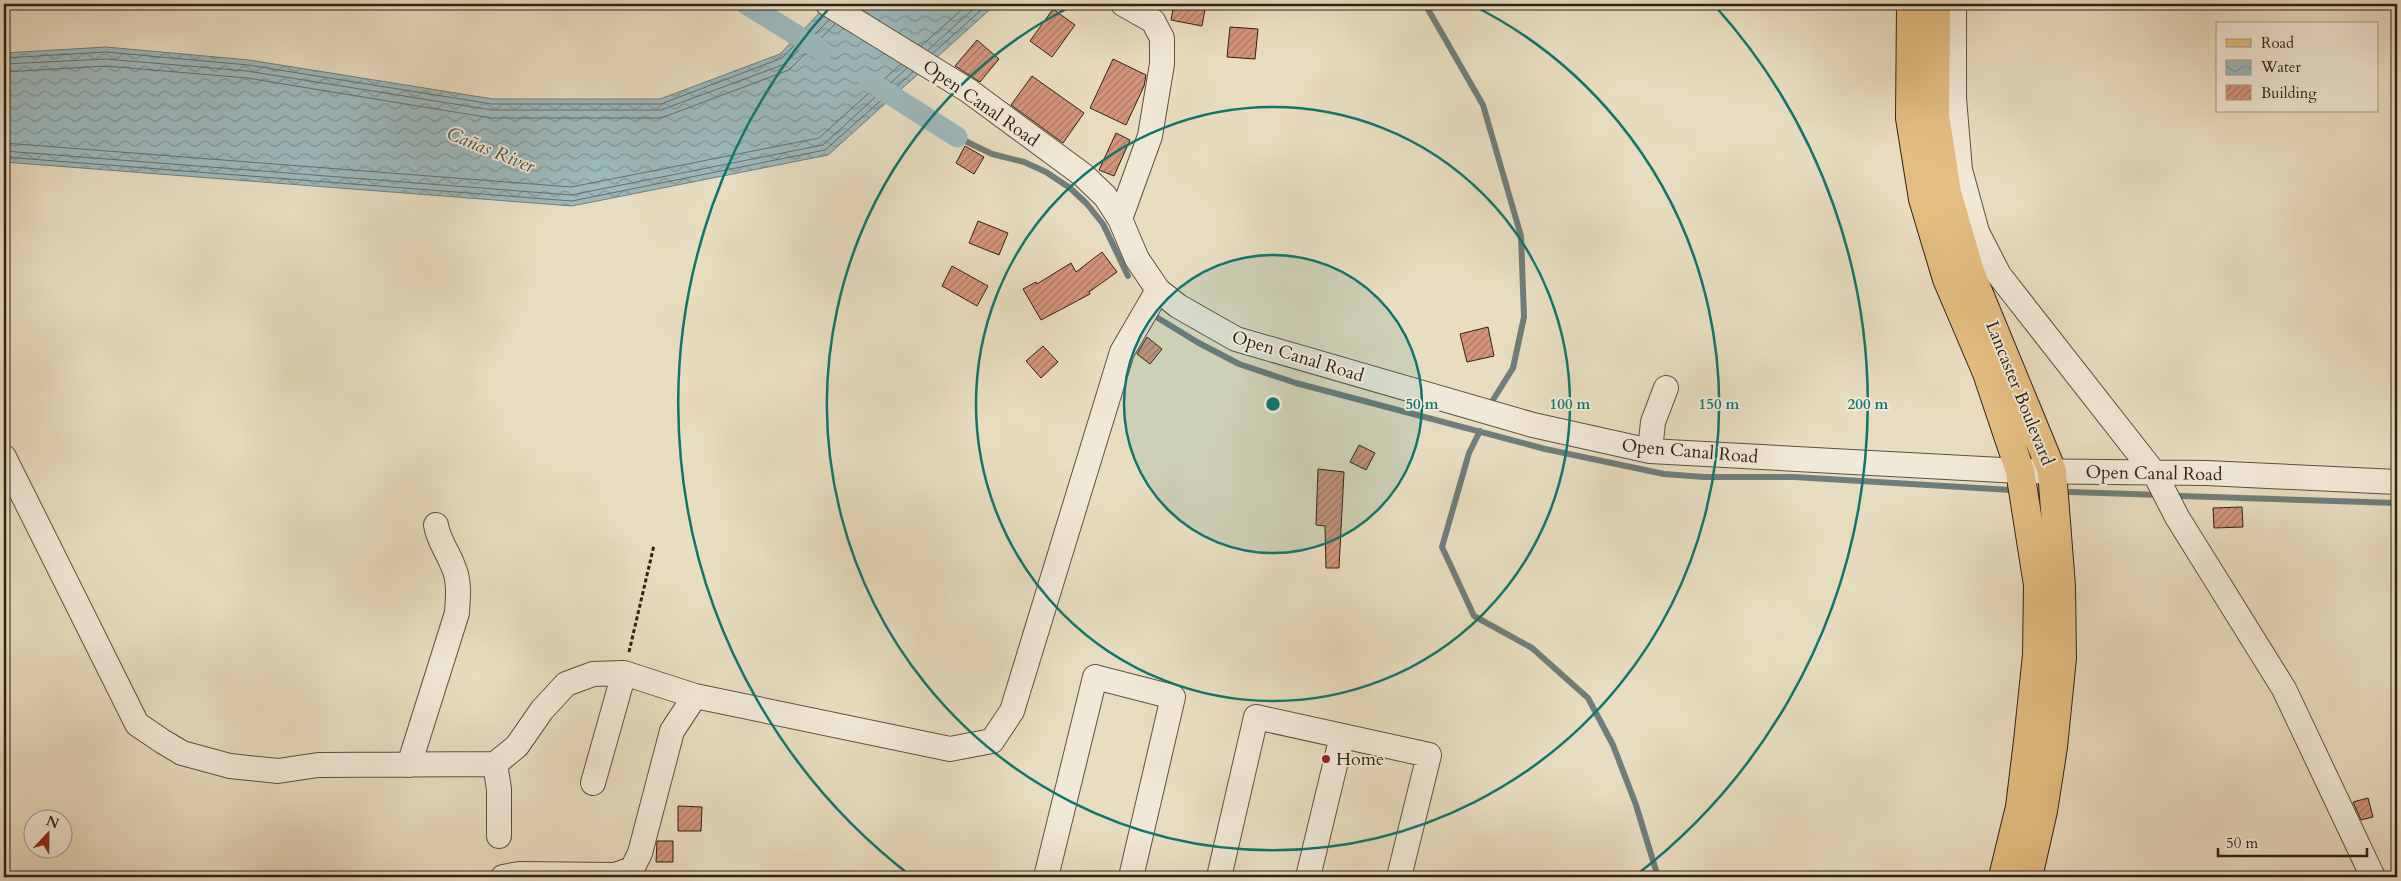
<svg xmlns="http://www.w3.org/2000/svg" width="2401" height="881" viewBox="0 0 2401 881" font-family="Cardo,serif">
<defs>
<pattern id="water-waves" width="16" height="10" patternUnits="userSpaceOnUse" patternTransform="scale(1.25)"><rect width="16" height="10" fill="#9cb9bd"/><path d="M0 5q4-4 8 0t8 0" fill="none" stroke="#809699"/></pattern>
<pattern id="building-hatch" width="6" height="6" patternUnits="userSpaceOnUse" patternTransform="scale(1.25)"><rect width="6" height="6" fill="#d5947c"/><path d="M-1 1l2-2M0 6l6-6M5 7l2-2" fill="none" stroke="#ad7865"/></pattern>
</defs>
<rect width="100%" height="100%" fill="#e9ddc1"/>
<filter id="stains"><feTurbulence type="fractalNoise" baseFrequency=".004" numOctaves="4"/><feColorMatrix values="0 0 0 0 .2 0 0 0 0 .09 0 0 0 0 .02 0 0 0 .5 -.17"/></filter>
<radialGradient id="worn" r=".72"><stop offset=".6" stop-color="#630" stop-opacity="0"/><stop offset="1" stop-color="#630" stop-opacity=".3"/></radialGradient>
<path fill="url(#water-waves)" stroke="#707d7a" d="M828 4H996L828 155 572 206 4 162V53L106 47 249 60 493 99H660L780 54Z"/>
<g fill="none" stroke-linecap="round" stroke-linejoin="round">
<path stroke="#646e6a" stroke-width="1" d="M921 46 968 4
M928 50 979 4
M933 53 988 4
M4 58 106 52 248 65 492 104H661L782 58 823 16
M4 64 106 59 247 71 492 110H661L785 64 829 20
M4 72 106 66 247 78 491 118H661L789 70 835 24
M4 143 571 187 819 138 901 64
M4 151 571 195 823 145 907 68
M4 157 572 201 825 150 913 72"/>
<path stroke="#707d7a" stroke-width="6" d="M1425 4 1483 105 1521 236 1524 317 1513 368 1493 400
M957 137 992 154 1024 162 1046 172 1070 188 1087 204 1103 224 1128 276
M1158 318 1197 342 1239 364 1296 383 1545 449 1664 474 1704 477H1794L2011 490
M1480 431 1469 453 1442 547 1474 616 1532 648 1588 698 1613 745 1636 805 1658 877
M2070 492 2161 495
M2181 496 2397 503"/>
<path stroke="#9cb9bd" stroke-width="21" d="M746 4 822 51
M869 81 957 137"/>
</g>
<path fill="url(#building-hatch)" stroke="#2d2216" d="M1174 4H1206L1202 26 1171 20Z
M1053 9 1075 25 1052 57 1030 41Z
M1230 27 1258 29 1255 59 1227 57Z
M977 40 999 59 980 82 955 66Z
M1113 59 1146 75 1144 86 1126 125 1090 108Z
M1032 76 1084 113 1063 143 1011 105Z
M1116 133 1130 140 1114 176 1099 170Z
M965 146 984 157 974 174 956 163Z
M978 221 1008 233 999 255 969 243Z
M1102 252 1117 272 1089 292 1090 294 1041 320 1023 289 1036 282 1037 284 1071 263 1076 272Z
M952 266 988 286 977 306 942 286Z
M1488 327 1494 356 1467 362 1460 334Z
M1147 337 1162 349 1150 364 1137 354Z
M1043 346 1058 362 1041 378 1026 361Z
M1359 445 1375 453 1366 470 1350 462Z
M1318 469 1344 472 1339 568H1326L1325 526 1316 525Z
M2242 507 2243 527 2214 528 2213 508Z
M2368 798 2373 817 2361 820 2353 802Z
M678 806 702 807 701 831H678Z
M657 841H673V862H656Z"/>
<g fill="none" stroke-linecap="round" stroke-linejoin="round">
<defs>
<path id="minor" d="M828 4 969 91 1083 175 1105 196 1120 219 1137 259 1158 290 1178 306 1236 339 1533 425 1650 451 2020 471 2206 473 2397 482
M1954 4V98L1960 170 1977 232 1999 275 2155 474 2177 517 2284 689 2373 877
M1120 219 1150 136 1162 64V38L1153 21 1123 4
M1650 451 1653 422 1666 388
M4 457 137 724 162 741 182 753 230 766 278 771 318 765 495 764 517 746 542 710 566 684 593 674 624 673 695 696
M495 764 499 789V836
M409 765 457 613C458 597 460 581 453 566 448 552 438 540 436 525
M593 783 624 673
M503 877 519 874 615 875 632 869 640 853 672 731 695 696 950 749 992 741 1012 711 1122 352 1158 290
M1046 877 1095 677 1173 697 1131 877
M1219 877 1256 717 1429 755 1399 877
M1308 877 1342 736"/>
<path id="major" d="M1911 4 1910 118 1923 199 1947 279 1987 373 2020 471 2038 585 2037 655 2028 741 2020 807 2003 877
M1936 4 1935 116 1947 193 1970 272 2052 471 2061 586 2062 658 2053 747 2043 811 2028 877"/>
</defs>
<use href="#minor" stroke="#5c5141" stroke-width="26"/>
<use href="#major" stroke="#2d2216" stroke-width="30"/>
<path stroke="#2d2216" stroke-width="3" stroke-dasharray="4 2.5" stroke-linecap="butt" d="M629 652 654 545"/>
<use href="#minor" stroke="#f1e9d7" stroke-width="24"/>
<use href="#major" stroke="#e4be80" stroke-width="28"/>
</g>
<circle cx="1273" cy="404" r="149" fill="#0f766e" fill-opacity=".12"/>
<g fill="none" stroke="#0f766e" stroke-width="2.5">
<circle cx="1273" cy="404" r="149"/>
<circle cx="1273" cy="404" r="297"/>
<path d="M1472 5A446 446 0 1 1 1074 5"/>
<path d="M911 876A595 595 0 0 1 831 6M1715 6A595 595 0 0 1 1635 876"/>
</g>
<circle fill="#8f2418" stroke="#f1e9d7" stroke-width="2" cx="1326" cy="759" r="5"/>
<g text-anchor="middle" stroke-width="4" stroke-linejoin="round" paint-order="stroke">
<g font-size="18" fill="#2d2216" stroke="#f1e9d7">
<text transform="translate(981 103) rotate(35)" y="6">Open Canal Road</text>
<text transform="translate(1298 356) rotate(17)" y="6">Open Canal Road</text>
<text transform="translate(2020 393) rotate(68)" y="6">Lancaster Boulevard</text>
<text transform="translate(1690 451) rotate(5)" y="6">Open Canal Road</text>
<text transform="translate(2154 473) rotate(1)" y="6">Open Canal Road</text>
</g>
<g font-size="18" fill="#2d2216" stroke="#f1e9d7" text-anchor="start">
<text x="1336" y="765">Home</text>
</g>
<g font-size="19" font-style="italic" fill="#4e4f48" stroke="#f1e9d7">
<text transform="translate(491 149) rotate(22)" y="7">Cañas River</text>
</g>
</g>
<circle cx="1273" cy="404" r="8" fill="#0f766e" stroke="#f1e9d7" stroke-width="2.5"/>
<g font-size="15" text-anchor="middle" font-weight="bold" fill="#0f766e" stroke="#f1e9d7" stroke-width="4" stroke-linejoin="round" paint-order="stroke">
<text x="1422" y="409">50 m</text>
<text x="1570" y="409">100 m</text>
<text x="1719" y="409">150 m</text>
<text x="1868" y="409">200 m</text>
</g>
<rect width="2401" height="881" fill="none" stroke="#e9ddc1" stroke-width="20"/>
<rect x="5" y="5" width="2391" height="871" fill="none" stroke="#2d2216" stroke-width="2.5"/>
<rect x="10" y="10" width="2381" height="861" fill="none" stroke="#2d2216"/>
<rect x="2216" y="22" width="162" height="90" fill="#f1e9d7" stroke="#a3998a"/>
<rect x="2226" y="39" width="25" height="8" fill="#e4be80" stroke="#a3998a"/>
<text x="2261" y="48" font-size="15" fill="#2d2216">Road</text>
<rect x="2226" y="60" width="25" height="15" fill="url(#water-waves)" stroke="#a3998a"/>
<text x="2261" y="72" font-size="15" fill="#2d2216">Water</text>
<rect x="2226" y="85" width="25" height="15" fill="url(#building-hatch)" stroke="#a3998a"/>
<text x="2261" y="98" font-size="15" fill="#2d2216">Building</text>
<g transform="translate(48 834) rotate(22)"><circle r="24" fill="#f1e9d7" stroke="#a3998a"/>
<path d="M0-4L9 19L0 12L-9 19Z" fill="#8f2418"/>
<text y="-8" font-size="14" font-weight="bold" text-anchor="middle" fill="#2d2216">N</text>
</g>
<path d="M2218 848v8h149v-8" fill="none" stroke="#2d2216" stroke-width="2.5"/>
<text x="2226" y="848" font-size="15" fill="#2d2216" stroke="#f1e9d7" stroke-width="4" paint-order="stroke">50 m</text>
<rect width="100%" height="100%" filter="url(#stains)"/>
<rect width="100%" height="100%" fill="url(#worn)"/>
</svg>
